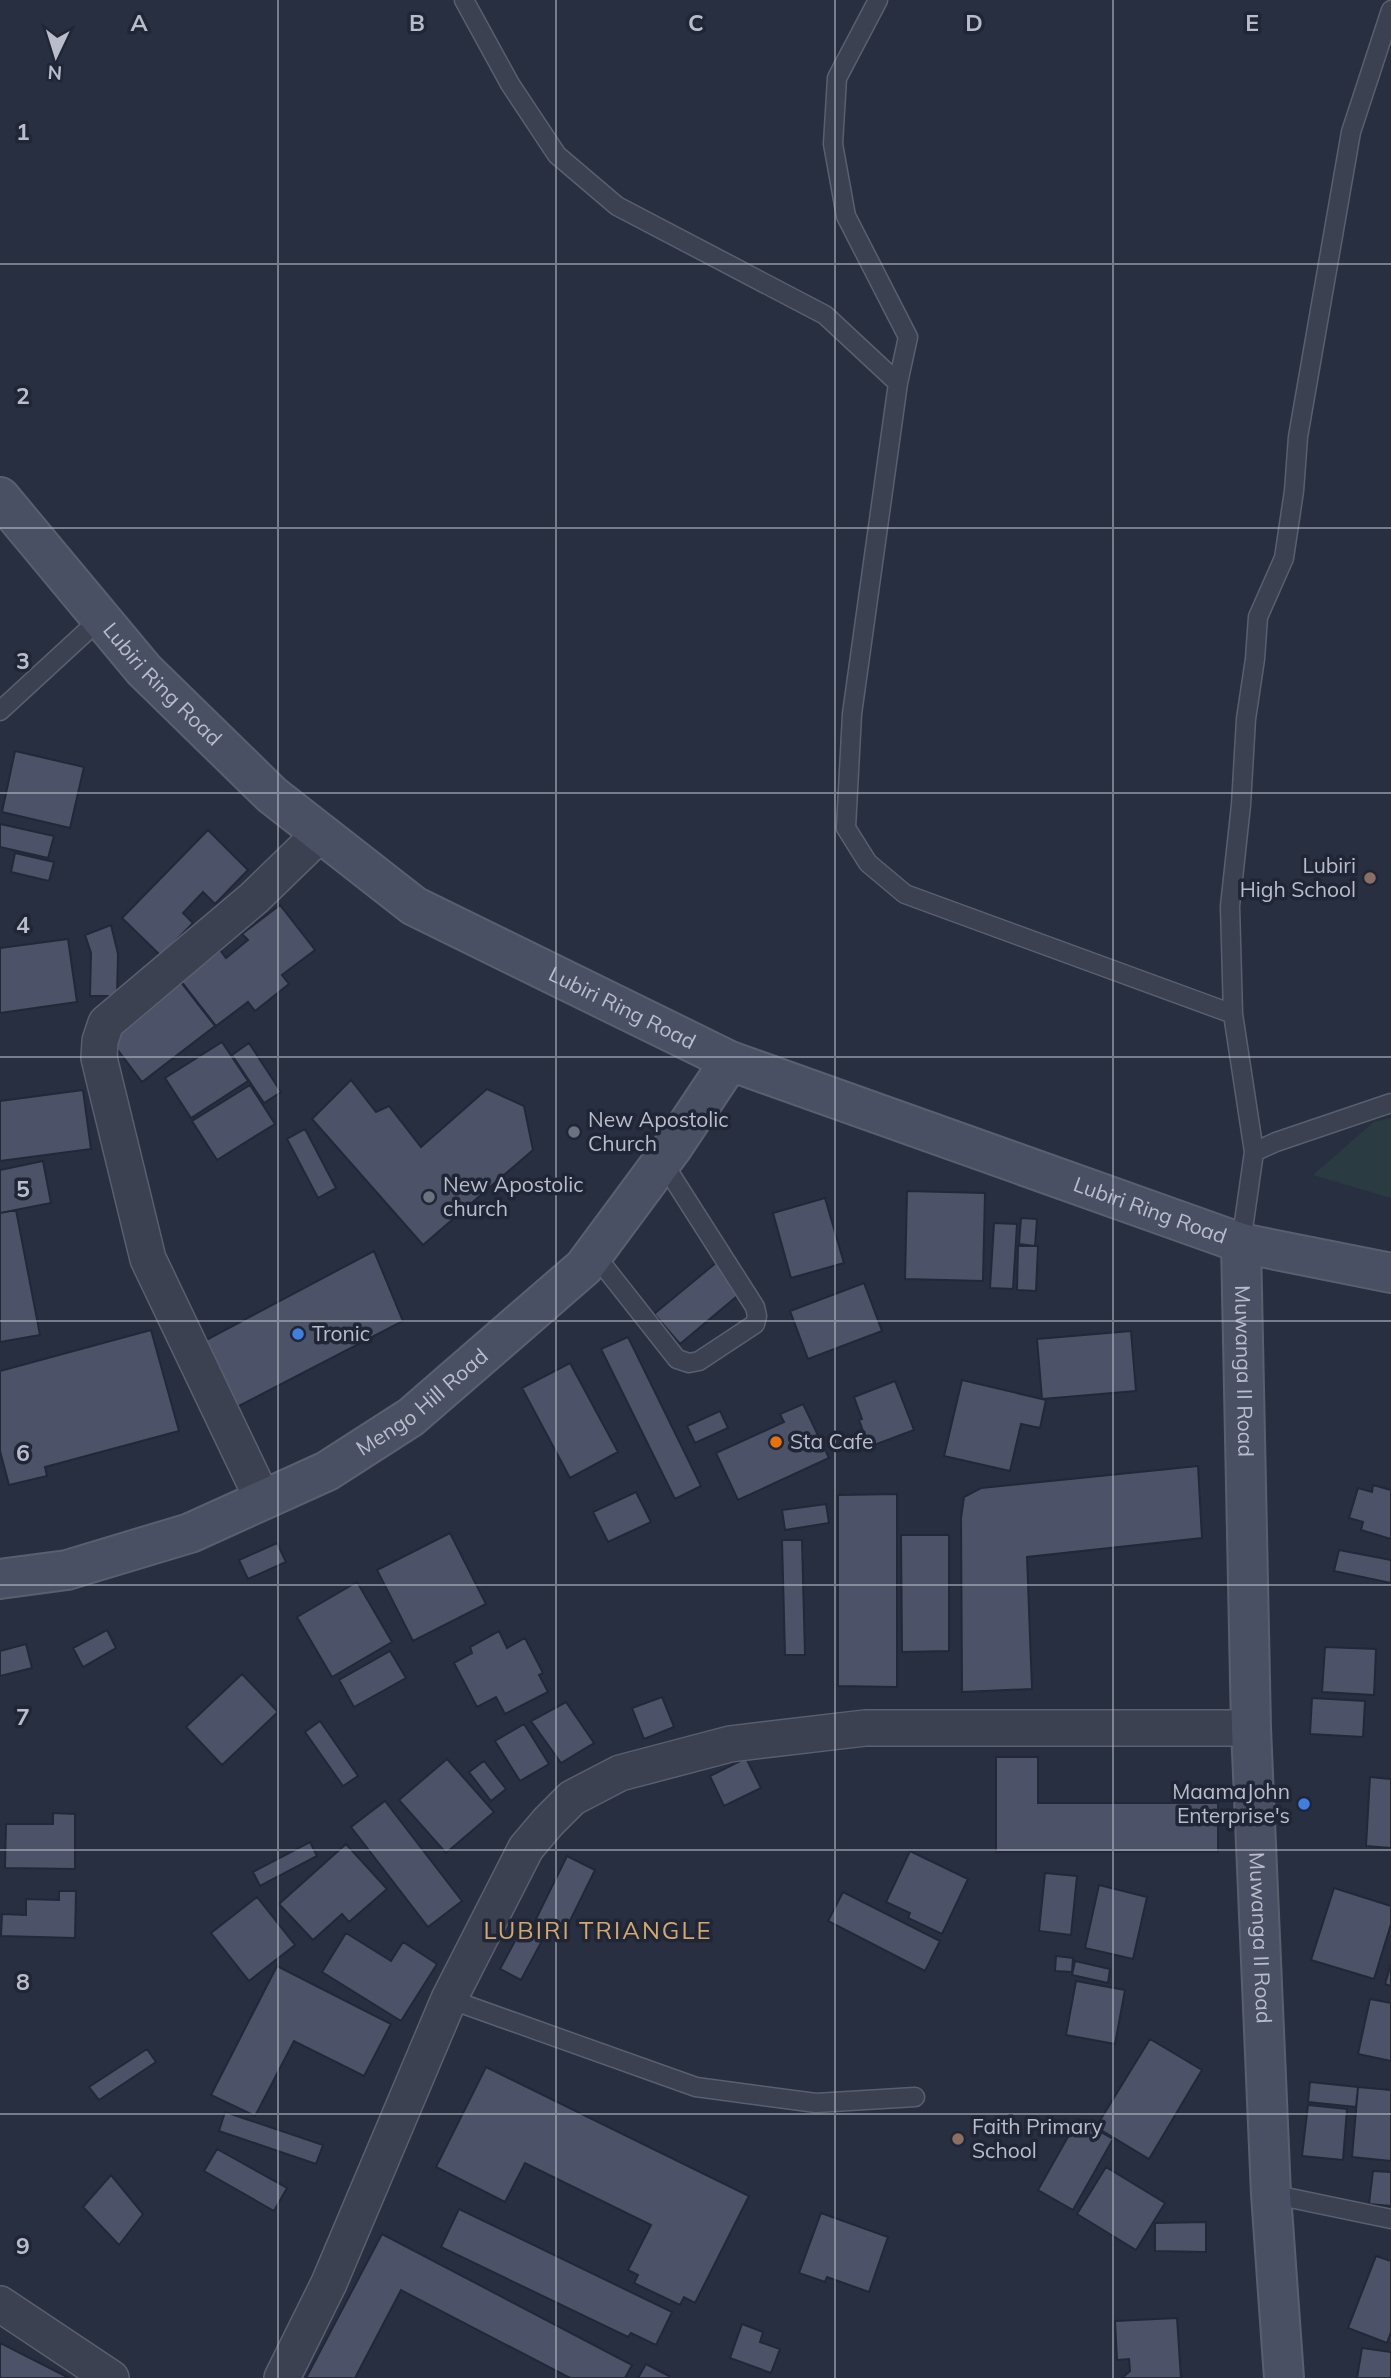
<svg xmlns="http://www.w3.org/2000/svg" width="1391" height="2378" viewBox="0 0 1391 2378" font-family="Mulish,sans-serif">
<rect width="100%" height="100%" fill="#282f41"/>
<path fill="#2a3c42" d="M1391 1118V1198L1313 1175 1374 1122Z"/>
<path fill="#4c5368" stroke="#222838" stroke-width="2" d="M15 751 84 767 70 828 2 812Z
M0 824 54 836 48 858 0 847Z
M208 830 248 870 215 904 203 892 183 913 193 923 161 956 122 918Z
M15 853 54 862 49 881 11 872Z
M280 905 315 950 282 975 289 984 255 1011 248 1002 216 1026 181 981 220 950 226 958 248 940 242 934Z
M111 925 118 954 117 996H90L91 953 85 935Z
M68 939 77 1002 0 1013V948Z
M180 981 215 1026 142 1082 108 1037Z
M222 1042 248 1081 191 1118 165 1078Z
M249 1043 281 1092 264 1103 232 1055Z
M351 1080 376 1112 389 1106 421 1147 487 1089 524 1106 533 1150 423 1245 312 1119Z
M250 1085 275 1124 217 1160 192 1121Z
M83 1090 91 1149 0 1161V1101Z
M305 1129 336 1188 318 1198 287 1139Z
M43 1161 51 1203 0 1213V1170Z
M907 1191 985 1193 983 1281 905 1279Z
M825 1198 844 1263 791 1278 773 1213Z
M16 1210 40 1335 0 1342V1213Z
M1021 1218 1037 1219 1035 1246 1019 1244Z
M994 1223 1017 1224 1013 1289 990 1288Z
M1018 1246H1038L1036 1291 1017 1290Z
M374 1251 403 1321 229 1411 193 1347Z
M717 1262 742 1292 680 1344 654 1314Z
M864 1283 882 1331 808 1359 790 1311Z
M151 1330 179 1431 45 1467 47 1476 9 1485 0 1451V1371Z
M1131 1331 1136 1391 1042 1399 1037 1339Z
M628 1337 701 1486 675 1499 601 1349Z
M570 1363 618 1452 570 1478 522 1388Z
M962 1380 1046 1400 1040 1428 1021 1424 1010 1471 944 1456Z
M895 1381 914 1430 869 1447 859 1420 862 1419 854 1397Z
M803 1404 829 1458 738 1500 716 1453 784 1422 780 1414Z
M720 1411 728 1428 695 1443 687 1426Z
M1198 1466 1202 1538 1027 1557 1032 1689 962 1692 961 1518 964 1497 981 1488Z
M1373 1485 1391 1490V1539L1361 1530 1363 1522 1349 1518 1358 1488 1372 1492Z
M636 1492 651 1522 608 1542 593 1512Z
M897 1494V1687L838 1686V1495Z
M826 1504 829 1523 785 1530 782 1510Z
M450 1533 486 1604 413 1641 377 1570Z
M901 1535H949V1651L902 1652Z
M782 1540H802L805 1655H785Z
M277 1543 286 1562 248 1579 239 1560Z
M1339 1550 1391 1560V1583L1334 1571Z
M357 1582 392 1642 332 1677 297 1617Z
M107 1630 116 1648 83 1667 73 1648Z
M499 1631 507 1648 525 1638 543 1673 539 1675 548 1692 505 1714 496 1697 477 1707 454 1663 472 1653 470 1647Z
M26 1644 32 1668 0 1676V1651Z
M1325 1647 1376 1649 1374 1695 1322 1692Z
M390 1651 406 1678 354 1707 339 1680Z
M242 1674 278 1712 222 1765 186 1727Z
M662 1697 674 1727 644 1739 632 1708Z
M1312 1698 1365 1701 1363 1737 1310 1734Z
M566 1702 594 1743 561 1763 531 1721Z
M320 1721 358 1776 343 1786 305 1732Z
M524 1724 549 1764 520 1781 495 1741Z
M996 1757H1038V1803H1218V1852H996Z
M746 1758 761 1788 724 1806 710 1776Z
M447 1759 494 1812 446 1853 399 1800Z
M484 1761 506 1789 491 1801 469 1772Z
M1370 1777 1391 1779V1848L1366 1846Z
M385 1801 462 1901 428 1927 351 1827Z
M53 1813 75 1814V1869L5 1868 6 1824H53Z
M310 1842 317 1856 260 1886 253 1872Z
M346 1844 387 1889 349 1922 342 1914 313 1940 279 1904Z
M910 1851 968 1879 942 1934 908 1918 910 1913 886 1902Z
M567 1856 595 1870 562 1937 534 1923Z
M1045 1873 1077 1876 1071 1935 1039 1931Z
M1099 1885 1147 1897 1133 1959 1085 1948Z
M1334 1888 1391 1906V1924L1374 1979 1311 1960Z
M59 1891H76L75 1938 1 1936 2 1914 26 1915V1899L59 1900Z
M843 1892 940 1941 925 1971 828 1921Z
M257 1897 295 1945 249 1981 211 1933Z
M523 1926 544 1937 521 1980 500 1969Z
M346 1933 391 1961 403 1942 437 1964 401 2021 322 1972Z
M1056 1956 1073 1958 1072 1972 1055 1971Z
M1075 1961 1110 1969 1108 1983 1072 1975Z
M1391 1964V1986L1385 1984Z
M277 1966 391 2024 364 2076 294 2041 255 2116 211 2095Z
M1076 1981 1125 1990 1115 2044 1066 2035Z
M1370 1999 1391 2003V2061L1358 2054Z
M1150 2039 1202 2070 1149 2159 1096 2127Z
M147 2049 156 2062 99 2100 89 2087Z
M486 2067 749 2196 695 2303 684 2297 680 2305 634 2283 638 2275 628 2270 651 2225 525 2163 505 2202 436 2167Z
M1310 2082 1358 2087 1356 2107 1308 2102Z
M1358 2087 1391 2090V2161L1352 2157Z
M1308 2105 1347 2109 1343 2160 1302 2156Z
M225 2112 323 2145 316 2164 219 2131Z
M1078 2119 1113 2139 1073 2210 1038 2190Z
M217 2149 287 2188 274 2211 204 2171Z
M1106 2167 1165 2203 1136 2250 1077 2214Z
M1373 2171 1391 2172V2206L1369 2204Z
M111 2175 143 2214 119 2245 83 2207Z
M459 2209 672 2312 656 2345 631 2333 628 2337 441 2247Z
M821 2213 888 2237 869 2292 827 2277 825 2282 799 2273Z
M1206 2222V2252L1155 2251V2223Z
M382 2234 632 2365 625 2378H570L401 2290 355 2378H306Z
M1376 2256 1391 2261V2332L1387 2343 1348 2328Z
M1177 2318 1181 2378H1122L1130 2371 1129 2359 1117 2360 1115 2321Z
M742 2324 763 2332 760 2342 780 2349 771 2373 730 2358Z
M0 2343 69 2378H0Z
M1362 2348 1391 2352V2378H1357Z
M646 2364 669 2376 667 2378H638Z"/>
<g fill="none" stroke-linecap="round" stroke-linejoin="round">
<defs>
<path id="lane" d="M464 0 510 84 557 155 617 206 825 315 898 383
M878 0 837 78 833 144 846 216 908 337 898 383 852 714 846 828 868 863 905 894 1233 1014
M0 711 101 618
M1254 1152 1276 1142 1391 1103
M1241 1243 1254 1152 1233 1014 1230 906 1241 805 1246 719 1255 659 1258 617 1284 558 1294 491 1298 437 1351 132 1391 10
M595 1255 677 1359 689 1363 699 1361 755 1324 757 1316 755 1307 662 1161
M449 1999 696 2087 816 2103 915 2097
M1271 2194 1391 2219"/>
<path id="street" d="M263 1500 148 1259 99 1058 100 1041 106 1023 254 898 321 833
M0 2304 111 2378
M282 2378 329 2283 449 1999 526 1848 548 1822 572 1798 620 1773 730 1744 865 1728H1251"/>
<g id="secondary">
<path id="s1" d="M0 497 144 670 272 795 414 906 730 1061 1241 1243 1391 1273"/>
<path id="s2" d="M1241 1243 1251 1728 1271 2194 1284 2378"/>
<path id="s3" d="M0 1579 67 1570 190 1533 327 1471 411 1417 584 1267 672 1148 730 1061"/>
</g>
</defs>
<use href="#lane" stroke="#5a5f6e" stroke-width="21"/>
<use href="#street" stroke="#5a5f6e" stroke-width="38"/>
<use href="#secondary" stroke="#5a5f6e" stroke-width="42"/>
<use href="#lane" stroke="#3c4151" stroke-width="18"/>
<use href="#street" stroke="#3c4151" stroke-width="35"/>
<use href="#secondary" stroke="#4a5064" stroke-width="38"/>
</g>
<path fill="none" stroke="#b9bdcb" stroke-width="2" stroke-opacity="0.55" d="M278 0V2378M556 0V2378M835 0V2378M1113 0V2378M0 264H1391M0 528H1391M0 793H1391M0 1057H1391M0 1321H1391M0 1585H1391M0 1850H1391M0 2114H1391"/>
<g fill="#8d6e63" stroke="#202636" stroke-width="2.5">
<circle cx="1370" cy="878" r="7"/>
<circle cx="958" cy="2139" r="7"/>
</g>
<g fill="#6b7280" stroke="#202636" stroke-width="2.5">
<circle cx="574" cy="1132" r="7"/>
<circle cx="429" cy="1197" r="7"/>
</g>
<g fill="#3f7fe0" stroke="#202636" stroke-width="2.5">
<circle cx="298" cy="1334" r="7"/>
<circle cx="1304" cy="1804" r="7"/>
</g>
<circle fill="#e8710a" stroke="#202636" stroke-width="2.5" cx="776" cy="1442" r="7"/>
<g text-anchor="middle" stroke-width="7" stroke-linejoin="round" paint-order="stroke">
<g font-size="21" fill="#b9bdcb" stroke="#202636">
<text dy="7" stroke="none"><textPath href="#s1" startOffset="248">Lubiri Ring Road</textPath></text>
<text dy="7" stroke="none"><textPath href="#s1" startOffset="816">Lubiri Ring Road</textPath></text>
<text dy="7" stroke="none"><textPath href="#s1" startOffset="1382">Lubiri Ring Road</textPath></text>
<text dy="7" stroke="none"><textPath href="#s2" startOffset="128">Muwanga II Road</textPath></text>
<text dy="7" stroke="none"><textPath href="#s3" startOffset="464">Mengo Hill Road</textPath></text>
<text dy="7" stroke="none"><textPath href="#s2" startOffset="695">Muwanga II Road</textPath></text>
</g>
<g font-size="21" fill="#b9bdcb" stroke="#202636" text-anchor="start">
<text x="1356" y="873" text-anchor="end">Lubiri<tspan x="1356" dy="24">High School</tspan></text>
<text x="588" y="1127">New Apostolic<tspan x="588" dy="24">Church</tspan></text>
<text x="443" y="1192">New Apostolic<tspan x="443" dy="24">church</tspan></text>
<text x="312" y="1341">Tronic</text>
<text x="790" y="1449">Sta Cafe</text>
<text x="1290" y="1799" text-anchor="end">MaamaJohn<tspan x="1290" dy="24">Enterprise's</tspan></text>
<text x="972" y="2134">Faith Primary<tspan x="972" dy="24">School</tspan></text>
</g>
<g font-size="24" letter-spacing="2" fill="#d2a86d" stroke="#202636">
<text x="598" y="1939">LUBIRI TRIANGLE</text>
</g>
</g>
<g font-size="23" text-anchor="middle" font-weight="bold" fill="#b9bdcb" stroke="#202636" stroke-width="7" stroke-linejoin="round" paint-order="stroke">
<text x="139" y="31">A</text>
<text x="417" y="31">B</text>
<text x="696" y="31">C</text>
<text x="974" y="31">D</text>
<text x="1252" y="31">E</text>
<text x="23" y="140">1</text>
<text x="23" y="404">2</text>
<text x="23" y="669">3</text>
<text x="23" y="933">4</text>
<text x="23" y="1197">5</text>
<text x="23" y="1461">6</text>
<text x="23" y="1725">7</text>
<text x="23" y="1990">8</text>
<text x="23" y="2254">9</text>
</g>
<g transform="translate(56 56) rotate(184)" stroke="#202636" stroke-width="5" paint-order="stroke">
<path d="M0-5L12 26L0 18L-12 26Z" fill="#b9bdcb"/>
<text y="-10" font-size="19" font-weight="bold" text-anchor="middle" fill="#b9bdcb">N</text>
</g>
</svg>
